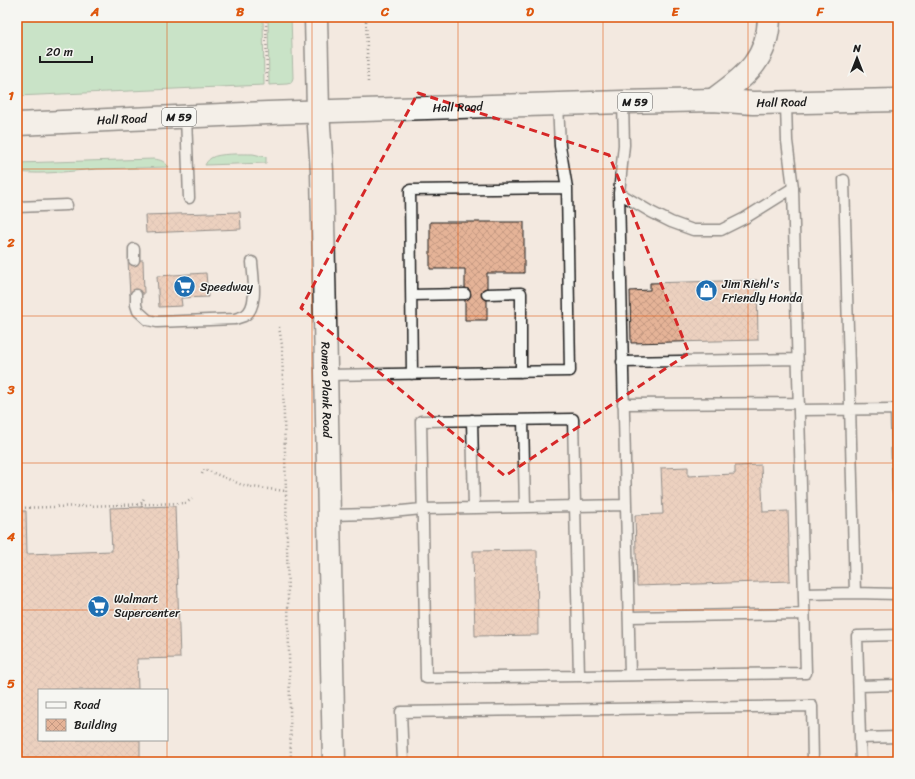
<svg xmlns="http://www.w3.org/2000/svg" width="915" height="779" viewBox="0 0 915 779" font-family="Sriracha,sans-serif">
<defs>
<pattern id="building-cross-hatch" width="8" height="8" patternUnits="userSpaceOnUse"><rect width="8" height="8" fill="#e5b397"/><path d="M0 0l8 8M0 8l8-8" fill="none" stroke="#c49982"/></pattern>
</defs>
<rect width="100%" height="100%" fill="#f3e9e0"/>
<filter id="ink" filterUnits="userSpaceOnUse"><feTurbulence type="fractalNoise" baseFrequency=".025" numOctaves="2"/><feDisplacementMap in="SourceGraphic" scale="8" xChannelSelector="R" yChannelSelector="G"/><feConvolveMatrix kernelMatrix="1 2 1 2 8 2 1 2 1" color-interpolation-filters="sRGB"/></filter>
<g filter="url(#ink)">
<path fill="#98dca8" stroke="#5a7c62" d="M17 17H263L264 85 17 96Z
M268 17H291L293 78 291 83 287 84 269 85Z
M253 154 266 157V163L205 165C206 163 208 160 211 158 218 153 243 154 253 154Z
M154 159C161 160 164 161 169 167 145 168 121 168 97 169 71 171 44 175 17 172V163Z"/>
<path fill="url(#building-cross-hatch)" stroke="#1c1c1c" d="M240 212 241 229 146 233 145 215Z
M430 222H524V273H487V320H465V269H430Z
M128 260H143L144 294 130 295Z
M206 273 208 297 181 298 182 306 159 307 157 276Z
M757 280 758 340 631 343 630 291 650 290V283Z
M761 465 763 512 788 511 790 581 637 586 635 515 663 514 661 468 688 467V476L735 474V466Z
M175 506 180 658 137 659 138 690H39V740H140V762H17V511H26L27 554 112 551 110 508Z
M537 550 538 635 475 636 473 551Z"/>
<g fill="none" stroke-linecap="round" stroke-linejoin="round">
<defs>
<path id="service" d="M186 116 189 198
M844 180 855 593
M619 193 651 212 671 222 693 230H721L745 218 793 188
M17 207 67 205
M134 249V260
M487 294 521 293V372
M136 295V305L138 311 148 320 157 322 235 319C238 318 241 317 244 316 259 308 253 277 252 262
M412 295 465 294
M622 362 797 359
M412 374 410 190 567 188
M326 375 570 371 567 188 560 146 558 104
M623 404 799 403
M799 410 896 409 898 490
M472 420 474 508
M523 420 525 507
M626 505 630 675
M329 515 372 514 422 509 626 505 619 193 624 145 623 102
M804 594 855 593 898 594
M629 617 804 614
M898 635 857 636 860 738 898 737
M579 676 573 419 421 421 426 678 806 673 793 188 787 141 786 103
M859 686 898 685
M860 738 861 762
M403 762 401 712 812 706 813 762"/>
<g id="secondary">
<path id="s1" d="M316 17 318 111 322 172 334 762"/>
</g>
<g id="trunk">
<path d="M713 100C745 76 768 61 769 17"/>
<path id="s2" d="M17 124 268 113 623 102 713 100 753 103 898 100"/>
</g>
</defs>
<use href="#service" stroke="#1c1c1c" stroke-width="13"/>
<use href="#secondary" stroke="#1c1c1c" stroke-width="25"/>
<use href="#trunk" stroke="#1c1c1c" stroke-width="25"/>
<path stroke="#1c1c1c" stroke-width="2.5" stroke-dasharray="1 3" stroke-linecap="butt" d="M266 17 267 85
M366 17 368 82
M279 327 282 345 286 491 291 762
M202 474 204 469 240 484 251 487 286 491
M142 507 141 504 144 498
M17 508 186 503 192 499"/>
<use href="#service" stroke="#f6f6f2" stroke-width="10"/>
<use href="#secondary" stroke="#f6f6f2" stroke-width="22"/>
<use href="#trunk" stroke="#f6f6f2" stroke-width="22"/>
</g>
</g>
<path d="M0 0H915V779H0ZM418 93 609 155 689 353 505 476 301 308Z" fill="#f3e9e0" fill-opacity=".55" fill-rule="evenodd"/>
<path fill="none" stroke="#d62828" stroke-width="3" stroke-dasharray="8 5" stroke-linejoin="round" d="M418 93 609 155 689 353 505 476 301 308Z"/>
<path fill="none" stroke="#de560d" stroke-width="1" stroke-opacity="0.55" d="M167 17V762M312 17V762M458 17V762M603 17V762M748 17V762M17 169H898M17 316H898M17 463H898M17 610H898"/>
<defs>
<symbol id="supermarket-disc" viewBox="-11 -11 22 22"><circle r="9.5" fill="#1f6fb2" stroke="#f6f6f2"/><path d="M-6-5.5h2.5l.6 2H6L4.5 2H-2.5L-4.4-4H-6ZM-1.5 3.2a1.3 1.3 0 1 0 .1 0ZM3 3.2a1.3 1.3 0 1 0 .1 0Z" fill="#fff"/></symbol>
<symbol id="shop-disc" viewBox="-11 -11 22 22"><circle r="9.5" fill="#1f6fb2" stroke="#f6f6f2"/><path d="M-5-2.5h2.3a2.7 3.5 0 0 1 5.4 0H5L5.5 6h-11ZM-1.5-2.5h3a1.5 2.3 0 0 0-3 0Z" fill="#fff"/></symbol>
</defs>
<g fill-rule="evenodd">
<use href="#supermarket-disc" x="172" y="274" width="25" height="25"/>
<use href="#shop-disc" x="694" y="278" width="25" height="25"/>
<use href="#supermarket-disc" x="86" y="594" width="25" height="25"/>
</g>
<g text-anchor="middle" stroke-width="3" stroke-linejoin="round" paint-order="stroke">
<g fill="#f6f6f2" stroke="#5d5d5c" stroke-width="1">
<rect x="618" y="93" width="34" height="18" rx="3"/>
<rect x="162" y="108" width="34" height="18" rx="3"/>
</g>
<g font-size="11" font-weight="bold" fill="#1c1c1c">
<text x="635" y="106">M 59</text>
<text x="179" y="121">M 59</text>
</g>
<g font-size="12" fill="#1c1c1c" stroke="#f6f6f2">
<text dy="4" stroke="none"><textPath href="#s2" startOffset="765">Hall Road</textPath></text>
<text dy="4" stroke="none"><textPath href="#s2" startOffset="441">Hall Road</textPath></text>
<text dy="4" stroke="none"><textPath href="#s2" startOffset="105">Hall Road</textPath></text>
<text dy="4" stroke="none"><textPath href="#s1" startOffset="373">Romeo Plank Road</textPath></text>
</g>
<g font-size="12" fill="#1c1c1c" stroke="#f6f6f2" text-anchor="start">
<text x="722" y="288">Jim Riehl's<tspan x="722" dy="14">Friendly Honda</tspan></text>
<text x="200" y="291">Speedway</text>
<text x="114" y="603">Walmart<tspan x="114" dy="14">Supercenter</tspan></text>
</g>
</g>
<rect width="915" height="779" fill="none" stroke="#f6f6f2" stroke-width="44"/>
<rect x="38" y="689" width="130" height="52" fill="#f6f6f2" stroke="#9f9f9c"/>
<rect x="46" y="702" width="20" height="6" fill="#f6f6f2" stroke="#9f9f9c"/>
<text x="74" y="709" font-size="12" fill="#1c1c1c">Road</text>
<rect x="46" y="719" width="20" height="12" fill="url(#building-cross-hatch)" stroke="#9f9f9c"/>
<text x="74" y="729" font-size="12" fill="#1c1c1c">Building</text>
<g transform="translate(857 58)" stroke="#f6f6f2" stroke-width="3" paint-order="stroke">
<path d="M0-3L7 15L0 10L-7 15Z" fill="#1c1c1c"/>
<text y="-6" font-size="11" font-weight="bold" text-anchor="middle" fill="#1c1c1c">N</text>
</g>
<path d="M40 56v6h52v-6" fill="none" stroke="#1c1c1c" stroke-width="2"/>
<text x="46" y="56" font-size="12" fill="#1c1c1c" stroke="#f6f6f2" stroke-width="3" paint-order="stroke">20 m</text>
<rect x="22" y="22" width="871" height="735" fill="none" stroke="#de560d" stroke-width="1.5"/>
<g font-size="13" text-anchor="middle" font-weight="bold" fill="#de560d">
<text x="95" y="16">A</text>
<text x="240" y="16">B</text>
<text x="385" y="16">C</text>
<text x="530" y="16">D</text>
<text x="675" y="16">E</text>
<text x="820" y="16">F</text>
<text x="11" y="100">1</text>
<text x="11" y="247">2</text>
<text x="11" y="394">3</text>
<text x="11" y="541">4</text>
<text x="11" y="688">5</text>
</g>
</svg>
